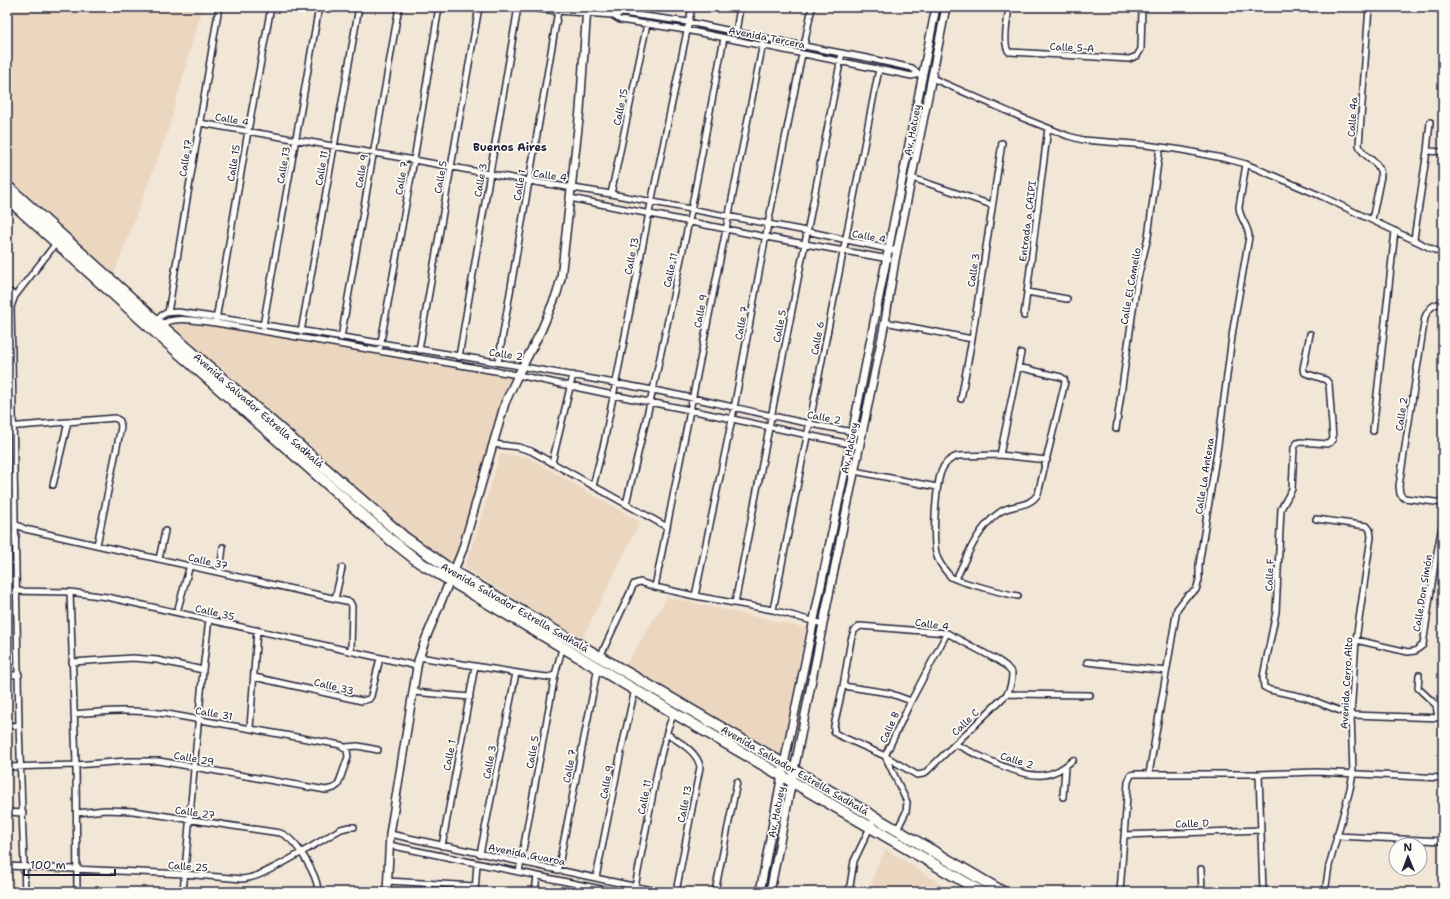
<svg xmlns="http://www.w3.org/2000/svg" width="1450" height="899" viewBox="0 0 1450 899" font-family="'Shantell Sans',sans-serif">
<rect width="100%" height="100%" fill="#f2e6d7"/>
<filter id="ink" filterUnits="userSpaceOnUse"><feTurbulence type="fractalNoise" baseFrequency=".025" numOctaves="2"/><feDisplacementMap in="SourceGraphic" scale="8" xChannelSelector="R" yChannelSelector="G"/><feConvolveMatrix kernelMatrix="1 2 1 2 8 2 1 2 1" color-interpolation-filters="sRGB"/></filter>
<g filter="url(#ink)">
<path fill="#ebd6c0" d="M7 7H202L167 134 114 274 7 177Z
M172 320 517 375 454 572 163 322Z
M500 454 527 457 640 522 582 639 464 568 475 538Z
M667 597 806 628 781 757 626 665Z
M886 849 942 885 938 892H871L874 873Z"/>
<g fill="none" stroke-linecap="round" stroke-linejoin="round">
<defs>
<path id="street" d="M521 7 558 11 612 15 622 13 688 22 804 46 867 58 912 68 919 74 923 75
M1009 7C1008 17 1002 45 1009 52L1129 59 1137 56 1141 49 1142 7
M1369 7 1359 145C1363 159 1380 159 1381 176L1372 220
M612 15 620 20 686 30 912 76 919 74
M736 32 740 7
M804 46 812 7
M932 78 1023 118 1068 136 1083 140 1146 145 1182 150 1227 159 1246 164 1321 196 1443 254
M200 123 414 160 529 181 611 194 806 231 897 251
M1427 151 1443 152
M912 178 992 205
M611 194 647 24
M570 198 766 237 889 259
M1414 239 1427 151 1430 122
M7 290 15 296
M1027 292 1067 299
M1443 303C1433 304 1429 308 1425 317L1399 486 1400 494 1404 498 1443 503
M168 313 219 7
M1024 316 1048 128
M154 320 166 313 178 312C337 335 496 361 653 390 723 403 792 423 862 433
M216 320 248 131 271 7
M885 322 972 339
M159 325C176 315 197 321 216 323L518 375 613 395 690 410 859 446
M263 326 319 7
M301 332 359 7
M1310 334 1303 369 1305 373 1326 380 1329 384 1333 439 1331 442 1328 444 1300 442 1297 443 1294 448 1292 489 1281 509 1276 612 1263 677 1264 687 1270 690 1304 697 1351 715 1443 718
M341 338 399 7
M380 347 414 160 439 7
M419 350 479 7
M459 357 518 7
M498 363 558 11
M961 399 972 339 1002 143
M7 427 115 418 120 421 121 427 97 545
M1116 429 1137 282 1148 237 1160 147
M1373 431 1395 231
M493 444 518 447 531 451 667 527
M1000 455 1021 353
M552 463 573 375
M854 471 937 487
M53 485 68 422
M7 486 14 485
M593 486 604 443 649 213 692 7
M626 504 653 390 689 221 724 38
M1316 519 1367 526 1370 530 1371 537 1356 640 1351 715 1353 773 1350 789 1329 866 1325 892
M15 524 25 529 52 535 350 602 352 606 351 651
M7 537 16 536
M159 559 165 531
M220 572 223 547
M956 579C967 556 978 527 1000 512 1013 503 1028 509 1038 494L1065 382 1064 379 1061 377 1018 367
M655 587 764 38
M7 591 70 592 107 597 417 666
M70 592 76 765 77 892
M695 596 732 419 768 224 802 54
M1018 596C1007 594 955 581 951 577 946 572 941 565 938 559 931 546 936 486 941 472 944 464 950 458 958 456L1000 455 1047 460
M335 599 342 568
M735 603 842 53
M773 610 879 69
M177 612 190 565
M860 626 947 633 999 661 1006 666 1012 673C1012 681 1011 687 1007 694L926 772 923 774 917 775 885 756 838 735 834 732V726L843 686 851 640 854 631Z
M1356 640 1408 652 1415 651 1423 645 1435 563 1443 521
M419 657 530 675 548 677 555 675
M600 657 634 584 640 582 655 587 695 596 773 610 823 624
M72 662 133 658 157 660 203 670
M1087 662 1166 671
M7 675H19
M1419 675 1418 688 1436 705 1438 718
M254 677 362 701 369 699 371 696 380 658
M843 686 889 693 911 701
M413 692 470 697
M1007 694 1090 695
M7 725 19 726
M250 728 257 630
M667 734C678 741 698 752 700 767L676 892
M955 744C976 754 1020 778 1043 775 1055 774 1064 768 1073 760
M345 747 358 746 378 750
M7 767 76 765 126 761H159L326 790 334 788 338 785 348 757 347 750 341 745 167 714C135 709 106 711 74 714
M1149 774 1177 609 1187 596 1196 590 1199 580V565L1218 445 1233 329 1249 237C1249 226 1239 218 1239 207L1246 164
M1259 774 1263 892
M1063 797 1065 767
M7 812 23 813
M77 813 105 810 133 811 280 833C296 838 318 876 318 892
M897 830 906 812 907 802 885 756 911 701 947 633
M390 834 661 892
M1124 835 1261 830
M1336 836 1443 841
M389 845 615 892
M442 846 475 666
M480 854 516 673
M7 866 184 874 242 879C255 878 265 872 277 866 299 855 320 841 341 829L349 827H354
M1201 869 1202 892
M558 870 598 667
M519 872 555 675 563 645
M596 878 622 747 635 689
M387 881 475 886
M635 887 658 767 668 728 674 713
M25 892 19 726 11 307 15 296 57 242
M183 892 203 670 209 619
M475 892 477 864
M535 892 537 876
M715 892 737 782
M849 892 854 861 875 817
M1120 892 1128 782 1131 775 1134 774H1259L1316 772 1443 778"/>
<path id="secondary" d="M387 892 390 834 418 661 426 638 462 551 505 403 518 375 541 331 557 293 561 278 580 110 587 7
M760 892 784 764 845 470 936 7
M770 892 823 624 885 322 895 260 946 7"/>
<path id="highway" d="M7 186 164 328 404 537 454 572 1003 892
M7 198 153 330 391 540 419 562 674 713 982 892"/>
</defs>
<use href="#street" stroke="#22223b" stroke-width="8"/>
<use href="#secondary" stroke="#22223b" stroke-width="10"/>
<use href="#highway" stroke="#22223b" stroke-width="13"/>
<use href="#street" stroke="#fdfcf7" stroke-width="5"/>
<use href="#secondary" stroke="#fdfcf7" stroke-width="7"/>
<use href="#highway" stroke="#fdfcf7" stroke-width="10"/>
</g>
</g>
<g text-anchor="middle" stroke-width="3.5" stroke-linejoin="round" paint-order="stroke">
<g font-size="10" fill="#22223b" stroke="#fdfcf7">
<text transform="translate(767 37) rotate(11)" y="4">Avenida Tercera</text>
<text transform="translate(1072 47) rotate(3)" y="4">Calle 5-A</text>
<text transform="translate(620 107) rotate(-78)" y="4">Calle 15</text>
<text transform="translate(1352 117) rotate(-86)" y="4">Calle 4a</text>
<text transform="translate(232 119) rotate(10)" y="4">Calle 4</text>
<text transform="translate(912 130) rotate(-79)" y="4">Av. Hatuey</text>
<text transform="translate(185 158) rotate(-81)" y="4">Calle 17</text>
<text transform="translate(233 163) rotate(-81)" y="4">Calle 15</text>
<text transform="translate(283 165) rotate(-80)" y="4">Calle 13</text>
<text transform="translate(321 168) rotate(-80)" y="4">Calle 11</text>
<text transform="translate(361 171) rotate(-80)" y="4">Calle 9</text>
<text transform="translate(550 175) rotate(8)" y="4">Calle 4</text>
<text transform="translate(440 177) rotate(-80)" y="4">Calle 5</text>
<text transform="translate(401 178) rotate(-80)" y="4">Calle 7</text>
<text transform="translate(480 180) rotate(-80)" y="4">Calle 3</text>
<text transform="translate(519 185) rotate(-80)" y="4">Calle 1</text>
<text transform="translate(1027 221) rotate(-83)" y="4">Entrada a CAIPI</text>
<text transform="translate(869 236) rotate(11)" y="4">Calle 4</text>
<text transform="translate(631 256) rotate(-79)" y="4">Calle 13</text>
<text transform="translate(670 270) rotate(-78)" y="4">Calle 11</text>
<text transform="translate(973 270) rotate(-81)" y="4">Calle 3</text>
<text transform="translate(1130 286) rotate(-80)" y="4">Calle El Camello</text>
<text transform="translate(700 311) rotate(-79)" y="4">Calle 9</text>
<text transform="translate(741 323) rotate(-79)" y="4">Calle 7</text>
<text transform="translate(779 326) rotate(-79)" y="4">Calle 5</text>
<text transform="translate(817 338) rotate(-79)" y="4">Calle 6</text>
<text transform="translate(506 354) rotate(8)" y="4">Calle 2</text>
<text transform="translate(259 410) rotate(41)" y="4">Avenida Salvador Estrella Sadhalá</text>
<text transform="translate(1401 414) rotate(-81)" y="4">Calle 2</text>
<text transform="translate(824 417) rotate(11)" y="4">Calle 2</text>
<text transform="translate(849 448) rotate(-79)" y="4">Av. Hatuey</text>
<text transform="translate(1204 476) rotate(-81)" y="4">Calle La Antena</text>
<text transform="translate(208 561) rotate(13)" y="4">Calle 37</text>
<text transform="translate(1269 575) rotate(-87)" y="4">Calle F</text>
<text transform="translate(1422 593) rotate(-81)" y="4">Calle Don Simón</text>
<text transform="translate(515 607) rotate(30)" y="4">Avenida Salvador Estrella Sadhalá</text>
<text transform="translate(215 612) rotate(13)" y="4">Calle 35</text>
<text transform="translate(932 624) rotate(8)" y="4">Calle 4</text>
<text transform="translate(1346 683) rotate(-87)" y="4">Avenida Cerro Alto</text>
<text transform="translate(334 686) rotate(13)" y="4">Calle 33</text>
<text transform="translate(214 713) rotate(10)" y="4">Calle 31</text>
<text transform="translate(965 722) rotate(-44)" y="4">Calle C</text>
<text transform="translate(889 727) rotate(-65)" y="4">Calle B</text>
<text transform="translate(532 752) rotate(-80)" y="4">Calle 5</text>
<text transform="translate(449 755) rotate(-79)" y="4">Calle 1</text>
<text transform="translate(194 758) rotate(10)" y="4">Calle 29</text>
<text transform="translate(1017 760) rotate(17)" y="4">Calle 2</text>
<text transform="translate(489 762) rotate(-79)" y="4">Calle 3</text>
<text transform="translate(569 766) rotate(-79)" y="4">Calle 7</text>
<text transform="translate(795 770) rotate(30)" y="4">Avenida Salvador Estrella Sadhalá</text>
<text transform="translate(606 782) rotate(-79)" y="4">Calle 9</text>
<text transform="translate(644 797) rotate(-79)" y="4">Calle 11</text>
<text transform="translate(684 804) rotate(-79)" y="4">Calle 13</text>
<text transform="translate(195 812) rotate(8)" y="4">Calle 27</text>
<text transform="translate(776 812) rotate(-79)" y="4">Av. Hatuey</text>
<text transform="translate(1192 823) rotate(-2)" y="4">Calle D</text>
<text transform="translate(527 854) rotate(11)" y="4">Avenida Guaroa</text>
<text transform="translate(188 866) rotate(4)" y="4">Calle 25</text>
</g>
<g font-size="11" font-weight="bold" fill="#22223b" stroke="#fdfcf7">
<text x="510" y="151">Buenos Aires</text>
</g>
</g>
<rect width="1450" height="899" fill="none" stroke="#fdfcf7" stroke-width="24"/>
<rect x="12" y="12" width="1426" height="875" fill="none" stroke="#22223b" stroke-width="1.5" filter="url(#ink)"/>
<g transform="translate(1408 857) rotate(359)"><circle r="19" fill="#fdfcf7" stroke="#a5a5ac"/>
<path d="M0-3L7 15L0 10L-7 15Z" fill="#22223b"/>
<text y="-6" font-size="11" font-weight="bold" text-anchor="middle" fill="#22223b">N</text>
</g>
<path d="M24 869v6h91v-6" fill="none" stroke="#22223b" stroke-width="2"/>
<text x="30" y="869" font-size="12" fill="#22223b" stroke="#fdfcf7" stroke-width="3" paint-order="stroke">100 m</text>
</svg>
